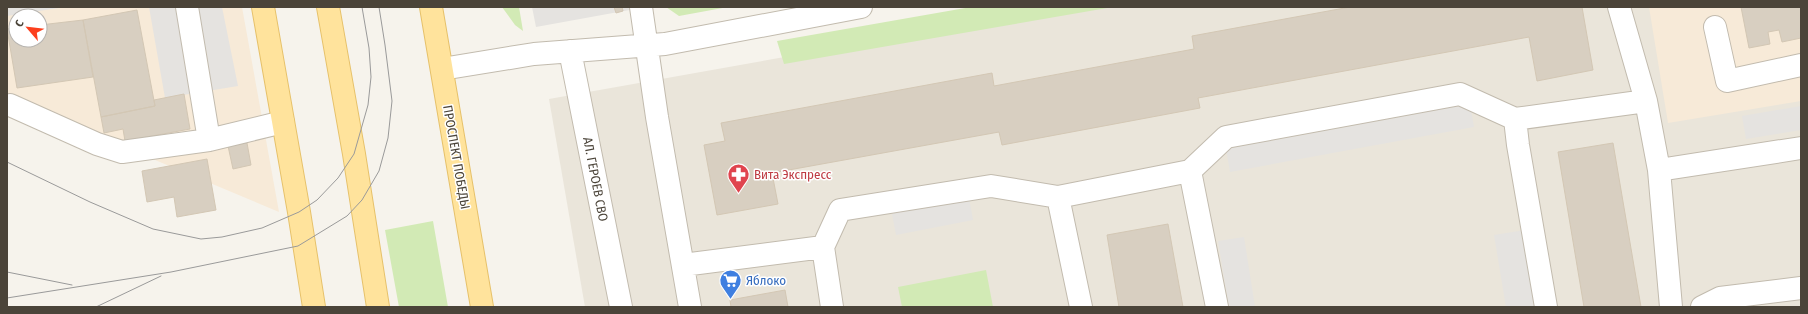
<svg xmlns="http://www.w3.org/2000/svg" width="1808" height="314" viewBox="0 0 1808 314" font-family="'Fira Sans Condensed',sans-serif">
<rect width="100%" height="100%" fill="#f6f3ec"/>
<path fill="#eae5da" d="M1066 7H1801V307H585L549 99Z"/>
<path fill="#f7ead8" fill-rule="evenodd" d="M7 7H242L279 212 7 98ZM16 16H40V40H16Z
M1649 7H1801V101L1668 123Z"/>
<path fill="#d2eab5" d="M502 7H519L523 31 515 25Z
M666 7H728L679 16Z
M971 7H1113L784 64 777 41Z
M433 221 448 307H399L385 230Z
M986 270 993 307H902L898 287Z"/>
<path fill="#e5e3e0" d="M7 7H65L7 16Z
M149 7H222L238 86 165 98Z
M532 7H646L536 27Z
M1470 104 1474 127 1230 172 1226 149Z
M1801 106V130L1746 139 1742 116Z
M969 198 973 220 896 235 892 214Z
M1525 230 1538 307H1506L1494 235Z
M1244 237 1255 307H1229L1218 241Z"/>
<path fill="#d8cfc1" stroke="#d3c7b4" d="M614 7H622L623 11 616 13Z
M1350 7H1582L1593 70 1537 81 1529 37 1198 98 1200 108 1002 145 999 132 772 173 778 204 717 215 704 145 725 141 721 123 992 73 994 86 1194 49 1192 36Z
M1741 7H1801V38L1782 42 1779 30 1768 32 1770 44 1749 48Z
M137 10 155 106 101 117 83 20Z
M83 20 93 77 17 88 7 29 16 28V40H40V25Z
M184 94 190 129 125 141 123 129 104 133 101 117 155 106 154 100Z
M247 143 251 165 233 169 228 146Z
M1613 143 1641 307H1584L1558 152Z
M207 159 216 210 177 217 174 197 147 202 142 171Z
M1168 224 1183 307H1119L1107 235Z
M785 290 788 307H731L730 300Z"/>
<g fill="none" stroke-linecap="round" stroke-linejoin="round">
<defs>
<path id="minor" d="M187 7 209 140
M641 7 657 117 690 307
M1619 7 1646 101 1659 170 1671 307
M1715 27 1727 81 1801 65
M570 51 621 307
M442 69 534 54 665 44 861 7
M10 105 97 144 122 152 209 140 283 122
M1515 119 1518 145 1546 307
M1659 170 1801 148
M1190 171 1217 307
M1058 197 1081 307
M683 265 823 247
M832 307 823 247 840 210 991 186 1058 197 1190 171 1226 137 1460 94 1515 119 1646 101
M1702 307 1720 298 1801 288"/>
<path id="major" d="M263 7 299 212 314 307
M328 7 354 154 378 307
M431 7 482 307"/>
</defs>
<use href="#minor" stroke="#c2bbae" stroke-width="24"/>
<use href="#major" stroke="#e6c16a" stroke-width="24"/>
<use href="#minor" stroke="#fff" stroke-width="22"/>
<use href="#major" stroke="#ffe39c" stroke-width="22"/>
<path stroke="#9a9a9a" stroke-width="1" d="M7 162 90 202 153 229 201 239 222 237 262 228 299 212 317 200 338 178 354 154 368 105 371 77 369 48 362 7
M7 272 72 285
M7 298 171 272 298 246 347 216 362 200 379 171 388 138 392 101 385 45 379 7
M96 307 161 276"/>
</g>
<defs>
<symbol id="pharmacy-pin" viewBox="-11 -11 22 30"><path d="M0 17L-7.5 6A9.5 9.5 0 1 1 7.5 6Z" fill="#e0444e" stroke="#fff"/><path d="M-2-6h4v4h4v4h-4v4h-4v-4h-4v-4h4Z" fill="#fff"/></symbol>
<symbol id="supermarket-pin" viewBox="-11 -11 22 30"><path d="M0 17L-7.5 6A9.5 9.5 0 1 1 7.5 6Z" fill="#3f7fe0" stroke="#fff"/><path d="M-6-5.5h2.5l.6 2H6L4.5 2H-2.5L-4.4-4H-6ZM-1.5 3.2a1.3 1.3 0 1 0 .1 0ZM3 3.2a1.3 1.3 0 1 0 .1 0Z" fill="#fff"/></symbol>
</defs>
<g fill-rule="evenodd">
<use href="#pharmacy-pin" x="726" y="162" width="25" height="34"/>
<use href="#supermarket-pin" x="718" y="268" width="25" height="34"/>
</g>
<g text-anchor="middle" stroke-width="3" stroke-linejoin="round" paint-order="stroke">
<g font-size="13" fill="#4b4439" stroke="#fff">
<text transform="translate(457 157) rotate(80)" y="5">ПРОСПЕКТ ПОБЕДЫ</text>
<text transform="translate(596 179) rotate(79)" y="5">АЛ. ГЕРОЕВ СВО</text>
</g>
<g font-size="13" fill="#be3a42" stroke="#fff" text-anchor="start">
<text x="754" y="179">Вита Экспресс</text>
</g>
<g font-size="13" fill="#366cbe" stroke="#fff" text-anchor="start">
<text x="746" y="285">Яблоко</text>
</g>
</g>
<rect width="1808" height="314" fill="none" stroke="#4b4439" stroke-width="16"/>
<g transform="translate(28 28) rotate(298)"><circle r="19" fill="#ffffff" stroke="#b7b4b0"/>
<path d="M0-3L7 15L0 10L-7 15Z" fill="#fc3f1d"/>
<text y="-6" font-size="11" font-weight="bold" text-anchor="middle" fill="#4b4439">С</text>
</g>
</svg>
